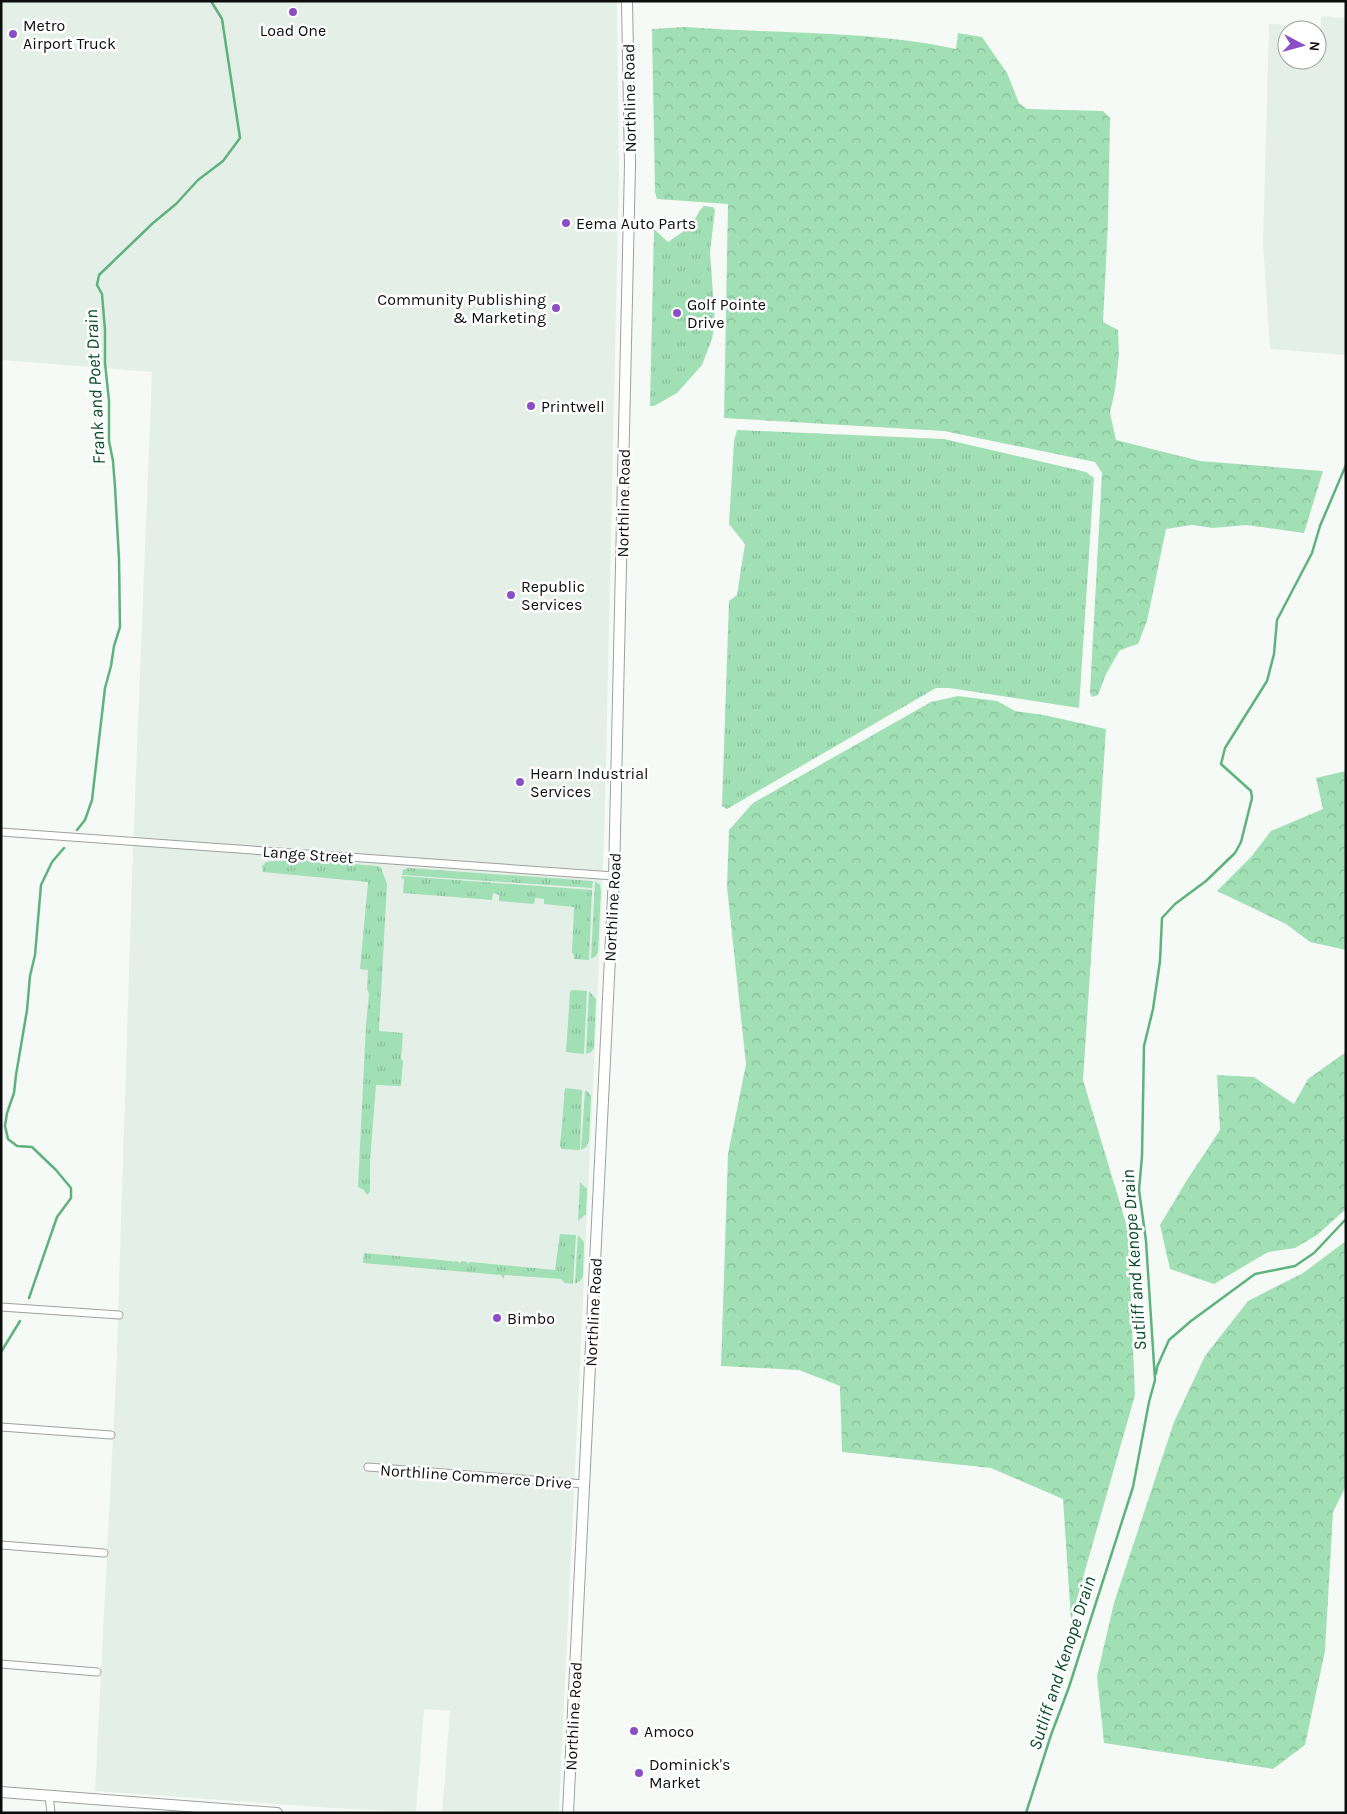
<svg xmlns="http://www.w3.org/2000/svg" width="1347" height="1814" viewBox="0 0 1347 1814" font-family="Karla,sans-serif">
<defs>
<pattern id="grass-tufts" width="24" height="20" patternUnits="userSpaceOnUse" patternTransform="scale(1.25)"><rect width="24" height="20" fill="#a1dfb4"/><path d="M3 7l-1-3M5 7V3M7 7l1-3M15 17l-1-3M17 17v-4M19 17l1-3" fill="none" stroke="#89be9a"/></pattern>
<pattern id="forest-crowns" width="20" height="18" patternUnits="userSpaceOnUse" patternTransform="scale(1.25)"><rect width="20" height="18" fill="#a1dfb4"/><path d="M2 6a3 3 0 1 1 6 0M12 15a3 3 0 1 1 6 0" fill="none" stroke="#89be9a"/></pattern>
</defs>
<rect width="100%" height="100%" fill="#f6faf7"/>
<path fill="#e4f0e7" fill-rule="evenodd" d="M1 1H617L619 176 605 808 601 920 559 1809 557 1813H442L450 1711 424 1709 416 1812 332 1808 95 1791 116 1377 133 847 152 372 1 360Z
M1321 16 1346 18V355L1270 349 1263 243 1269 24 1321 27ZM1287 30H1317V60H1287Z"/>
<path fill="url(#grass-tufts)" d="M704 206 713 207 715 210 710 252 715 322 712 339 702 365 677 393 654 406H650L654 229 668 242 691 226 700 210Z
M737 430 944 439 1086 472 1094 478 1079 708 949 688H936L727 809 722 806 729 601 737 595 745 544 729 524 734 441Z
M290 859 378 866 381 868 387 884 379 1031 403 1033 401 1059 403 1061 401 1086 376 1085 370 1161V1192L367 1195 364 1190 358 1187 366 1025 369 994 367 989 368 970 360 969 368 882 263 872 262 866 266 862Z
M408 868 593 881 592 888 402 875 403 870Z
M402 876 592 890 589 960 574 959V955L572 953 574 907 544 904V899L535 898 534 904 499 901V895L493 893 492 900 403 893 404 879 401 878Z
M595 881 600 885 601 891 598 952 596 956 591 959Z
M572 990 587 991 584 1054 566 1052 570 992Z
M589 991 596 999 594 1048 591 1052 586 1054Z
M565 1088 582 1090 580 1150 562 1149 560 1147Z
M585 1090 588 1092 591 1096 589 1141 586 1147 581 1150Z
M580 1182 587 1189 586 1214 578 1221Z
M560 1234 576 1235 573 1284 565 1283 561 1279 505 1275 503 1279 501 1275 363 1263 364 1253 451 1261 454 1262 456 1261 460 1263 462 1261 467 1262 468 1264 470 1262 555 1270Z
M578 1235 584 1242 583 1276 581 1280 575 1284Z"/>
<path fill="url(#forest-crowns)" d="M685 27C776 34 868 30 956 49L958 33 982 37 1007 73 1019 103 1027 109 1103 111 1110 118 1108 222 1103 322 1118 330 1119 355 1115 390 1110 413 1116 440 1200 461 1323 471 1304 533 1246 525 1213 528 1192 525 1166 529 1147 621 1138 644 1120 650 1106 674 1098 695 1092 697 1090 692 1102 473 1095 462 944 431 724 418 728 204 657 199 655 192 652 29Z
M958 696 997 701 1015 711 1044 715 1106 729 1083 1080 1128 1230 1135 1395 1071 1620 1063 1499 991 1468 842 1452 840 1386 799 1370 721 1366 728 1154 746 1064 727 887 729 830 753 803 931 702Z
M1346 771V950L1310 942 1286 924 1217 891 1251 857 1271 831 1323 809 1316 778Z
M1346 1052V1209L1317 1235 1295 1248 1268 1252 1214 1284 1170 1269 1160 1225 1187 1180 1220 1130 1217 1075 1254 1077 1294 1104 1308 1079Z
M1346 1241V1486L1333 1512 1325 1651 1305 1745 1273 1769 1104 1743 1097 1676 1114 1603 1174 1422 1205 1356 1248 1301 1303 1273Z"/>
<g fill="none" stroke-linecap="round" stroke-linejoin="round">
<path stroke="#5eb27c" stroke-width="2.5" d="M77 830 85 820 92 800 105 688 111 666 114 646 120 627 119 559 115 487 113 461 109 441V401L105 363V330L102 294 97 285 99 275 153 223 176 204 198 180 223 161 240 138 222 19 211 1
M29 1298 57 1217 71 1198V1188L56 1170 32 1147 17 1146 8 1139 5 1126 7 1113 14 1093 16 1075 27 1010 30 976 35 955 41 885 52 862 64 848
M1 1352 20 1321
M1156 1374 1157 1367 1169 1340 1191 1321 1255 1274 1295 1266 1314 1253 1346 1219
M1026 1813 1051 1735 1069 1687 1133 1487 1149 1402 1155 1380 1146 1241 1139 1190 1142 1156 1144 1046 1153 1009 1160 961 1162 918 1175 904 1206 881 1235 853 1241 842 1252 798 1251 791 1221 764 1225 748 1267 681 1274 654 1277 620 1312 553 1320 526 1346 465"/>
<defs>
<path id="street" d="M1 832 614 876
M1 1307 119 1315
M1 1427 111 1435
M368 1467 584 1484
M1 1545 104 1553
M1 1664 97 1672
M49 1795 51 1813"/>
<path id="secondary" d="M1 1792 277 1813
M568 1813 614 876 630 165 627 1"/>
</defs>
<use href="#street" stroke="#9da19e" stroke-width="9"/>
<use href="#secondary" stroke="#9da19e" stroke-width="12"/>
<use href="#street" stroke="#fff" stroke-width="7"/>
<use href="#secondary" stroke="#fff" stroke-width="10"/>
</g>
<g fill="#8a4fc5" stroke="#fff" stroke-width="2">
<circle cx="293" cy="12" r="5"/>
<circle cx="13" cy="34" r="5"/>
<circle cx="566" cy="223" r="5"/>
<circle cx="556" cy="308" r="5"/>
<circle cx="677" cy="313" r="5"/>
<circle cx="531" cy="406" r="5"/>
<circle cx="511" cy="595" r="5"/>
<circle cx="520" cy="782" r="5"/>
<circle cx="497" cy="1318" r="5"/>
<circle cx="634" cy="1731" r="5"/>
<circle cx="639" cy="1773" r="5"/>
</g>
<g text-anchor="middle" stroke-width="5" stroke-linejoin="round" paint-order="stroke">
<g font-size="16" fill="#0c0e0d" stroke="#fff" text-anchor="start">
<text x="23" y="31">Metro<tspan x="23" dy="18">Airport Truck</tspan></text>
<text x="293" y="36" text-anchor="middle">Load One</text>
<text x="576" y="229">Eema Auto Parts</text>
<text x="546" y="305" text-anchor="end">Community Publishing<tspan x="546" dy="18">&amp; Marketing</tspan></text>
<text x="687" y="310">Golf Pointe<tspan x="687" dy="18">Drive</tspan></text>
<text x="541" y="412">Printwell</text>
<text x="521" y="592">Republic<tspan x="521" dy="18">Services</tspan></text>
<text x="530" y="779">Hearn Industrial<tspan x="530" dy="18">Services</tspan></text>
<text x="507" y="1324">Bimbo</text>
<text x="644" y="1737">Amoco</text>
<text x="649" y="1770">Dominick's<tspan x="649" dy="18">Market</tspan></text>
</g>
<g font-size="16" fill="#0c0e0d" stroke="#fff">
<text transform="translate(629 98) rotate(-91)" y="6">Northline Road</text>
<text transform="translate(623 503) rotate(-89)" y="6">Northline Road</text>
<text transform="translate(308 854) rotate(4)" y="6">Lange Street</text>
<text transform="translate(612 907) rotate(-87)" y="6">Northline Road</text>
<text transform="translate(593 1312) rotate(-87)" y="6">Northline Road</text>
<text transform="translate(476 1476) rotate(4)" y="6">Northline Commerce Drive</text>
<text transform="translate(573 1716) rotate(-87)" y="6">Northline Road</text>
</g>
<g font-size="18" font-style="italic" fill="#094c29" stroke="#fff">
<text transform="translate(95 387) rotate(-93)" y="6">Frank and Poet Drain</text>
<text transform="translate(1134 1260) rotate(-94)" y="6">Sutliff and Kenope Drain</text>
<text transform="translate(1062 1663) rotate(-72)" y="6">Sutliff and Kenope Drain</text>
</g>
</g>
<rect width="1347" height="1814" fill="none" stroke="#0c0e0d" stroke-width="5"/>
<g transform="translate(1302 45) rotate(96)"><circle r="24" fill="#ffffff" stroke="#9e9f9e"/>
<path d="M0-4L9 19L0 12L-9 19Z" fill="#8a4fc5"/>
<text y="-8" font-size="14" font-weight="bold" text-anchor="middle" fill="#0c0e0d">N</text>
</g>
</svg>
